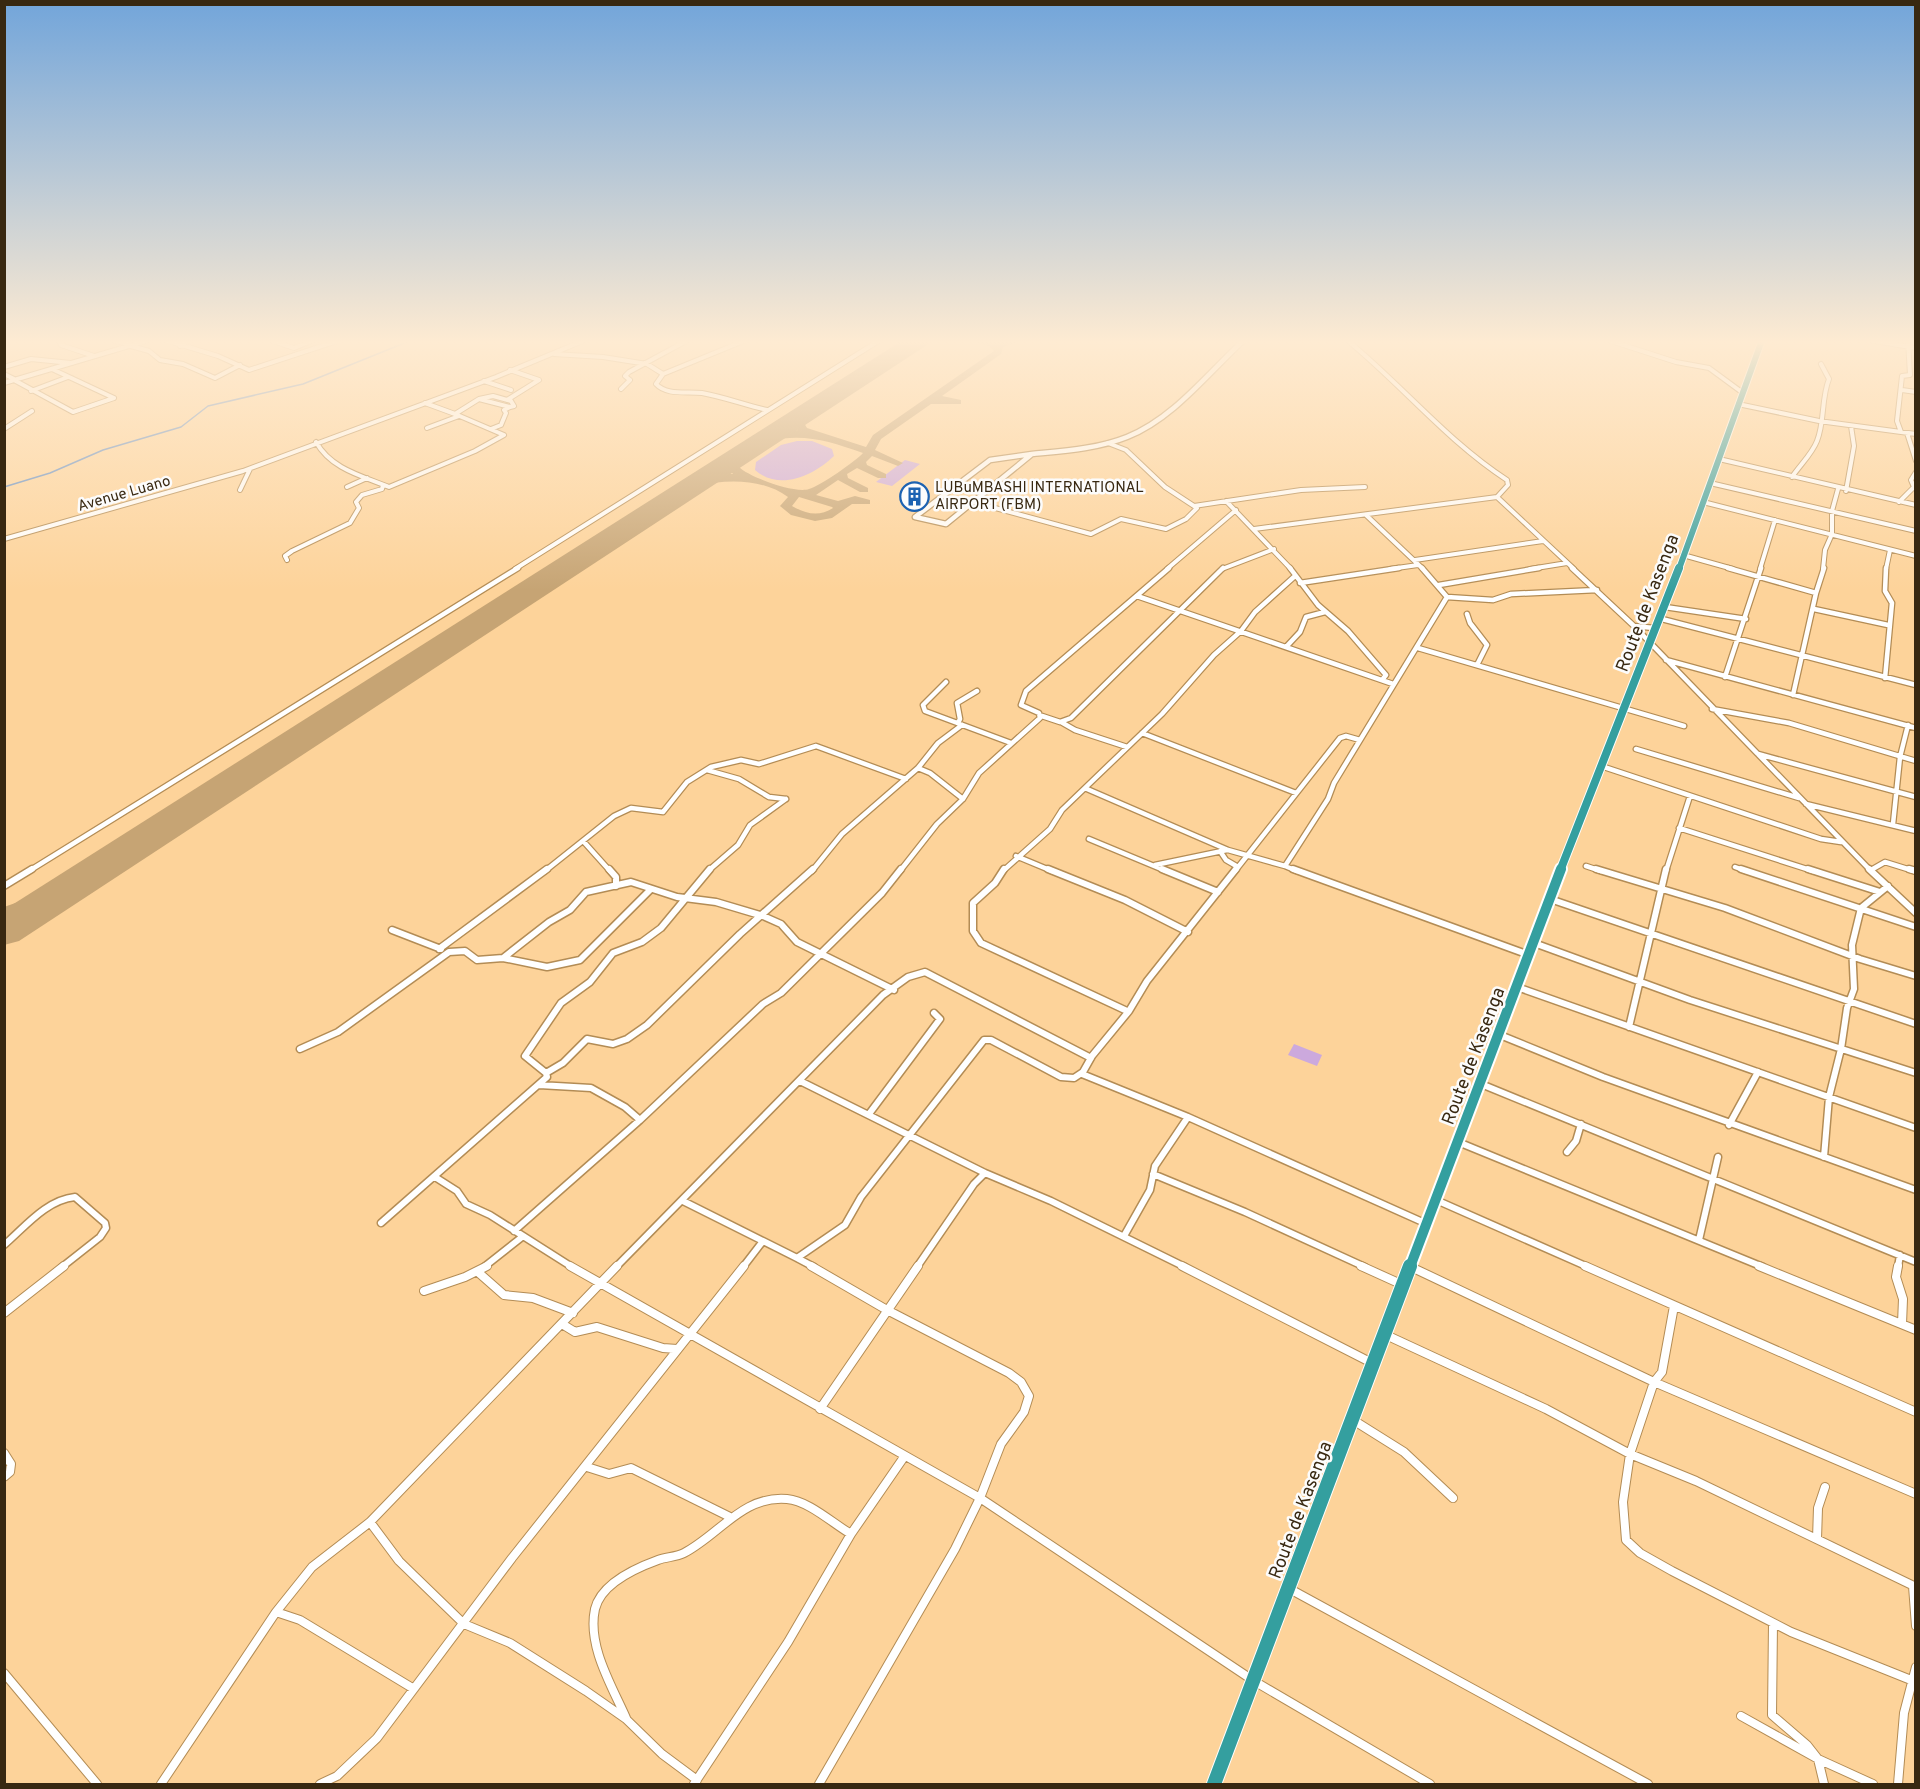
<svg xmlns="http://www.w3.org/2000/svg" width="1920" height="1789" viewBox="0 0 1920 1789" font-family="Overpass,sans-serif">
<rect width="100%" height="100%" fill="#fdd39a"/>
<path fill="#cca9dd" d="M797 441H812L832 449 834 456C814 475 780 492 755 470L756 462 781 445Z
M905 460 920 464 892 486 876 482Z
M1294 1044 1322 1055 1317 1066 1288 1055Z"/>
<g fill="none" stroke-linecap="round" stroke-linejoin="round">
<path stroke="#628ec6" stroke-width="1.5" d="M4 487 50 473 103 450 181 427 208 406 303 384 412 340"/>
<path fill="#c6a474" fill-rule="evenodd" d="M969 340 1017 342 1003 347 1001 354 942 396 961 400V404H931L881 439 875 450 903 463 898 466 872 456 866 462 867 465 886 474V478H878L857 468 847 474 848 478 868 488V492H860L838 480 816 495 838 501 855 496 870 500V504H852L832 518 815 521 791 515 780 506 788 497C762 478 726 479 697 486L691 483 721 474H733L728 468 737 453 741 452 746 455 739 467C749 477 795 494 809 489 820 486 856 461 863 453 828 441 805 433 768 441L763 438 764 436 798 430 794 423 800 412 804 411 809 414 804 423 807 428 866 447 873 435 994 351 989 346ZM799 497 832 507 833 508C819 517 806 514 792 506Z
M64 886 70 888 72 892 70 896 16 916 25 917 27 921 10 939 4 941V925L13 917 4 920V907Z"/>
<path fill="#c6a474" fill-rule="evenodd" d="M903 340H930L927 345 19 941 4 945V910Z"/>
<defs>
<path id="street-far3" d="M58 340 61 345 94 356
M112 340 132 345
M165 340 218 356 249 370 340 340
M270 340 294 348 314 340
M1347 340C1402 385 1447 441 1507 480L1508 485 1497 497 1574 569
M1608 340 1676 362 1709 368 1743 393
M1869 340 1916 348
M131 346 149 351 160 360 183 364 215 378 240 365
M180 346 189 340
M554 354 603 357 647 364 663 374 656 384C667 396 687 391 702 393 724 397 745 405 767 410
M4 367 31 359 71 363
M52 369 114 398
M4 374 16 380
M663 374 746 340
M14 380 73 412 114 398
M484 381 511 390
M4 383 149 340
M621 389 630 380 625 376 629 372 688 340
M1902 390 1916 392
M31 391 68 377
M479 399 493 396 511 401 514 406 510 407
M507 400 539 380 510 370
M425 403 455 414 479 399 510 407 504 410 506 413 501 425 491 429
M1738 404 1819 421 1916 434
M427 428 459 416
M4 429 32 411
M1901 432 1897 421 1902 376 1910 375 1908 340
M1907 433 1916 461
M316 442C331 469 362 476 389 487L475 451 504 435 455 414
M1719 459 1916 505
M1792 477C1800 465 1812 454 1817 441 1825 421 1821 399 1829 379L1821 364
M1710 483 1916 531
M347 487 367 478
M240 490 250 469
M1846 491 1854 446 1851 426
M1226 501 1291 569
M973 502 1091 534 1121 519 1166 529 1186 519 1197 508 1165 487 1126 450 1108 443
M1703 502 1916 556
M1899 502 1914 487 1911 480 1916 472
M1194 506 1301 490 1365 487
M1366 515 1423 569
M1254 529 1497 497
M4 539 243 471 496 377 585 340
M1683 555 1733 569
M287 560 285 556 292 551 350 523 359 508 356 502 362 495 382 489 383 485
M1415 560 1543 541
M515 569 880 340
M1167 569 1236 510
M1222 569 1274 549
M1390 569 1418 565
M1530 569 1567 563
M1760 569 1775 520
M1823 569 1825 550 1832 534V511L1838 489
M1886 569 1890 550"/>
<path id="street-far2" d="M1290 568 1318 605 1348 631 1386 675 1382 680
M1572 568 1634 626 1871 871
M1728 568 1816 593 1793 695
M1300 583 1399 568
M1439 585 1539 568
M1816 593 1824 568
M1137 596 1393 684
M1447 597 1493 600 1511 594 1597 590
M1665 607 1746 619
M1814 609 1888 625
M1467 614 1470 623 1487 645 1477 665
M1658 618 1916 685
M1634 626 1654 628
M1286 647 1300 632 1306 617 1325 612
M1418 648 1684 726
M1666 660 1916 728
M1725 677 1761 568
M1885 678 1892 603 1885 591 1886 568
M946 682 923 705 925 711 1011 743
M1712 709 1789 723 1916 761
M1042 716 1060 722 1071 718 1223 568
M1061 722 1075 730 1127 747
M958 723 960 719 957 703 977 691
M1142 733 1296 793
M1636 749 1799 798
M1758 754 1916 797
M1601 766 1821 839 1841 842
M918 768 930 773 963 799
M707 770 739 779 769 797 786 799
M1087 789 1228 850 1285 866
M1806 804 1916 831
M1893 824 1900 757 1908 725
M1679 828 1813 871
M1089 839 1166 871
M584 842 610 871
M1220 851 1226 860 1238 867
M1016 856 1052 871
M1155 865 1227 850
M1586 866 1601 871
M1735 867 1746 871
M1871 870 1885 862 1914 871
M29 871 518 568
M545 871 614 816 631 808 663 812 687 782 711 767 741 760 759 764 816 746 906 779
M708 871 738 845 750 825 786 799
M812 871 842 834 918 768 938 743 962 725
M900 871 937 824 963 799 979 773 1040 718 1039 713 1021 705 1026 691 1169 568
M1003 871 1050 829 1062 810 1162 714 1214 655 1241 631 1255 612 1295 576
M1235 871 1340 738 1346 736 1360 740
M1297 871 1285 866 1328 799 1334 783 1447 597 1422 568
M1666 871 1690 796"/>
<path id="street-far1" d="M609 869 616 877V886
M1004 869 995 883 973 903V931L981 943 1127 1011
M1048 869 1125 900 1188 932
M1162 869 1218 892
M1293 869 1529 955
M1596 869 1725 908 1860 959 1916 976
M1741 869 1916 927
M1808 869 1880 892
M1869 869 1916 913
M1909 869 1916 871
M4 886 32 869
M1550 899 1916 1024
M392 930 441 949
M1534 943 1690 1000 1916 1073
M439 949 547 869
M503 958 547 967 580 960 651 889
M1517 987 1916 1128
M1629 1027 1666 869
M1500 1035 1603 1077 1916 1190
M300 1049 338 1032 449 952 465 951 477 960 503 958 549 922 570 910 586 892 631 882 677 897 716 902 763 916 781 924 797 942 894 990
M546 1073 563 1063 587 1039 613 1044 627 1039 647 1025 740 934 813 869
M1082 1074 1188 1117 1427 1224
M800 1081 985 1173 1051 1201 1185 1267
M1481 1084 1916 1262
M539 1085 591 1088 625 1107 640 1120
M869 1114 940 1019 934 1013
M1729 1125 1758 1072
M1458 1142 1763 1267
M1567 1152 1576 1141 1581 1124
M1824 1157 1829 1097 1841 1049 1847 1008 1854 989 1852 945 1861 908 1888 886
M1153 1174 1245 1212 1365 1267
M435 1177 457 1191 466 1204 490 1215 572 1267
M1436 1200 1588 1267
M683 1201 763 1241
M381 1223 547 1077 546 1073 525 1056 561 1003 590 982 613 953 642 942 661 928 710 869
M514 1231 640 1120 763 1004 781 993 882 893 901 869
M1124 1236 1150 1190 1155 1166 1188 1117
M1699 1240 1718 1157
M4 1245C25 1227 46 1200 75 1197L105 1223 106 1228 100 1237 62 1267
M797 1258 814 1267
M484 1267 522 1237
M616 1267 883 995 908 977 925 972 1091 1058
M743 1267 763 1241 797 1258 845 1225 861 1197 984 1040H991L1061 1077 1074 1078 1083 1072 1092 1056 1129 1011 1147 981 1236 869
M917 1267 974 1184 985 1173
M1898 1267 1900 1255"/>
<path id="street" d="M570 1266 980 1498 1254 1681 1430 1784
M811 1266 887 1310 1009 1373 1021 1382 1029 1396 1024 1412 1001 1444 980 1498 955 1549 819 1784
M1182 1266 1372 1363
M1361 1266 1403 1285
M1585 1266 1916 1412
M1759 1266 1916 1330
M1898 1266 1896 1277 1903 1299 1902 1324
M1411 1267 1654 1382 1916 1494
M479 1273 504 1295 533 1298 573 1313
M424 1291 465 1277 487 1266
M1674 1306 1662 1372 1654 1382 1630 1454 1623 1502 1626 1540 1640 1553 1672 1571 1791 1632 1916 1682
M4 1313 64 1266
M562 1324 575 1332 597 1327 663 1348 677 1349
M1386 1335 1546 1409 1630 1454 1696 1481 1916 1587
M820 1409 918 1266
M1353 1420 1404 1452 1453 1498
M4 1453 11 1464 10 1472 4 1477
M587 1467 609 1474 631 1468 730 1517
M370 1522 399 1561 464 1624 510 1643 586 1691 626 1719 662 1754 697 1780
M1817 1539 1818 1508 1825 1487
M1913 1586 1916 1626
M1288 1588 1648 1784
M276 1612 300 1620 414 1689
M1773 1623 1772 1715 1807 1745 1818 1759 1824 1784
M4 1673 97 1784
M1741 1716 1818 1759 1873 1784
M626 1718C612 1686 587 1646 595 1609 601 1584 636 1568 658 1560 666 1557 676 1557 684 1553 719 1535 743 1495 787 1499 809 1501 832 1523 851 1534
M161 1784 276 1612 312 1567 370 1522 617 1266
M320 1784 337 1776 377 1738 512 1558 744 1266
M694 1784 788 1642 851 1534 904 1457
M1898 1784 1904 1713 1916 1667"/>
<path id="secondary" d="M1032 454 946 524 915 517 990 460Z
M1032 454C1063 451 1097 449 1127 437 1173 419 1208 373 1244 340"/>
<path id="highway-far3" d="M1679 569 1762 340"/>
<path id="highway-far2" d="M1560 871 1679 568"/>
<path id="highway-far1" d="M1410 1267 1561 869"/>
<path id="highway" d="M1214 1784 1410 1266"/>
</defs>
<use href="#street-far3" stroke="#b38c55" stroke-width="6"/>
<use href="#street-far2" stroke="#b38c55" stroke-width="7"/>
<use href="#street-far1" stroke="#b38c55" stroke-width="9"/>
<use href="#street" stroke="#b38c55" stroke-width="10"/>
<use href="#secondary" stroke="#b38c55" stroke-width="7"/>
<use href="#highway-far3" stroke="#fff" stroke-width="8"/>
<use href="#highway-far2" stroke="#fff" stroke-width="10"/>
<use href="#highway-far1" stroke="#fff" stroke-width="14"/>
<use href="#highway" stroke="#fff" stroke-width="16"/>
<use href="#street-far3" stroke="#fff" stroke-width="4"/>
<use href="#street-far2" stroke="#fff" stroke-width="4.5"/>
<use href="#street-far1" stroke="#fff" stroke-width="6"/>
<use href="#street" stroke="#fff" stroke-width="8"/>
<use href="#secondary" stroke="#fff" stroke-width="4.5"/>
<use href="#highway-far3" stroke="#349f9f" stroke-width="6"/>
<use href="#highway-far2" stroke="#349f9f" stroke-width="8"/>
<use href="#highway-far1" stroke="#349f9f" stroke-width="10"/>
<use href="#highway" stroke="#349f9f" stroke-width="14"/>
</g>
<linearGradient id="sky" x2="0" y2="1"><stop stop-color="#72a5da"/><stop offset="0.58" stop-color="#feebd2"/><stop offset="1" stop-color="#feebd2" stop-opacity="0"/></linearGradient>
<rect width="1920" height="590" fill="url(#sky)"/>
<defs>
<symbol id="building-ring" viewBox="-11 -11 22 22"><circle r="9.5" fill="#fcfcfc" stroke="#1c62b2" stroke-width="1.5"/><path d="M-4-6H4V6H1V3H-1V6H-4ZM-2.5-4.3h1.7v1.8h-1.7ZM.8-4.3h1.7v1.8H.8ZM-2.5-1h1.7V.8h-1.7ZM.8-1h1.7V.8H.8Z" fill="#1c62b2"/></symbol>
</defs>
<g fill-rule="evenodd">
<use href="#building-ring" x="898" y="480" width="33" height="33"/>
</g>
<g text-anchor="middle" stroke-width="5" stroke-linejoin="round" paint-order="stroke">
<g font-size="15" fill="#382811" stroke="#fcfcfc" text-anchor="start">
<text x="935" y="492">LUBuMBASHI INTERNATIONAL<tspan x="935" dy="17">AIRPORT (FBM)</tspan></text>
</g>
<g font-size="15" fill="#382811" stroke="#fcfcfc">
<text transform="translate(124 493) rotate(-16)" y="5">Avenue Luano</text>
</g>
<g font-size="18" fill="#382811" stroke="#fcfcfc">
<text transform="translate(1647 603) rotate(-69)" y="6">Route de Kasenga</text>
<text transform="translate(1473 1056) rotate(-69)" y="6">Route de Kasenga</text>
<text transform="translate(1300 1510) rotate(-69)" y="6">Route de Kasenga</text>
</g>
</g>
<rect width="1920" height="1789" fill="none" stroke="#382811" stroke-width="12"/>
</svg>
